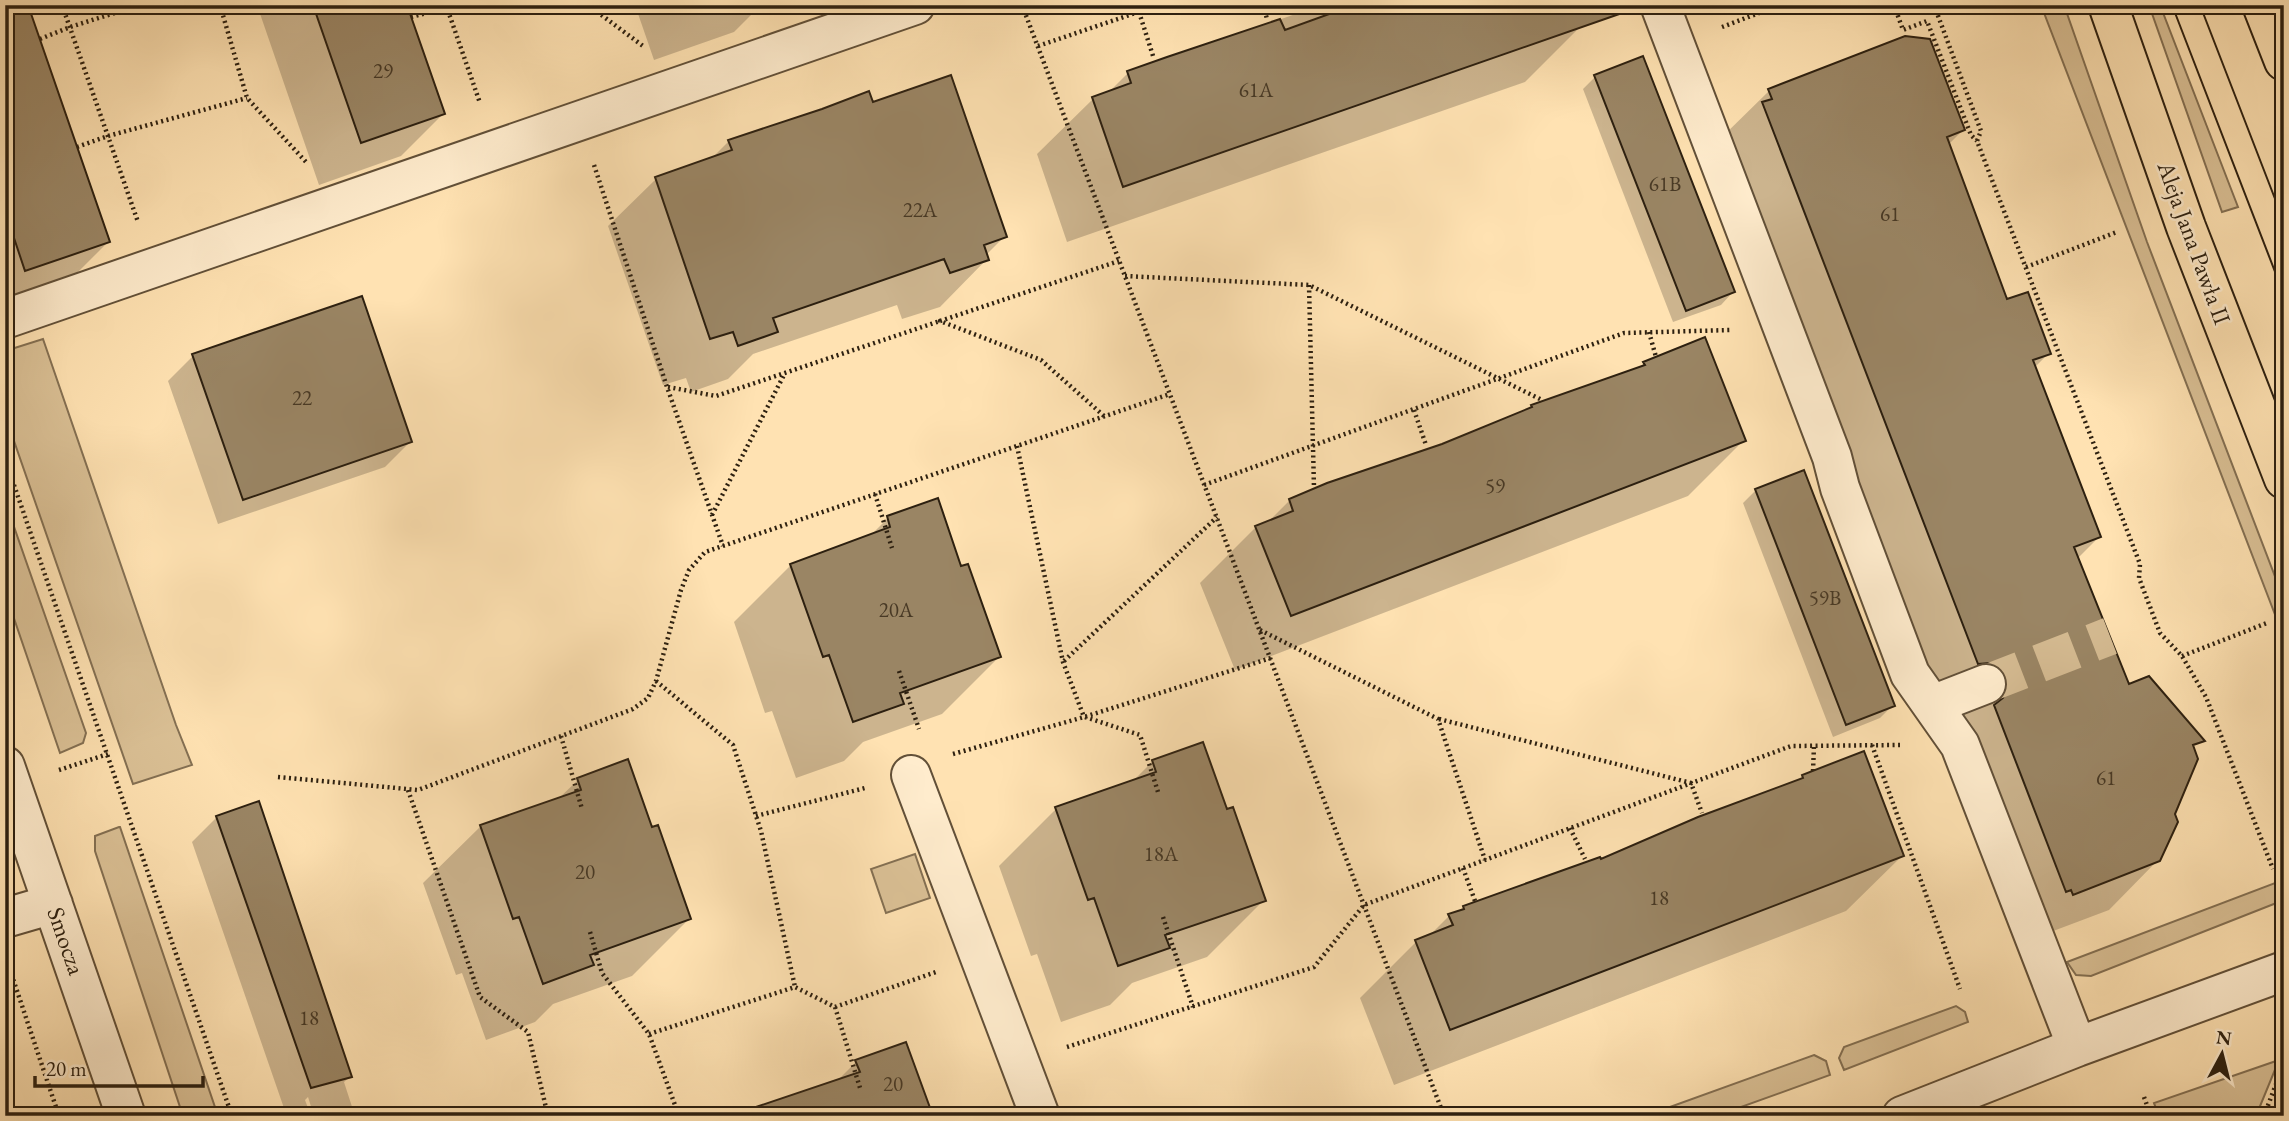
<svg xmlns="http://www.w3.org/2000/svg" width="2289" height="1121" viewBox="0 0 2289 1121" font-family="'EB Garamond',serif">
<rect width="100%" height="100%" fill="#ffe2b2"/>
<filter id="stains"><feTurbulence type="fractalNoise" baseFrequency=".00286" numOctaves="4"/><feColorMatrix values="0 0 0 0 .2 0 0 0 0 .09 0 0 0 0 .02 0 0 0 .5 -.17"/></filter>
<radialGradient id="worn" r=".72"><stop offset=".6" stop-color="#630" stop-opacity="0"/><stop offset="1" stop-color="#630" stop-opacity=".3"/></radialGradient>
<path fill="#dbc196" stroke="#847053" stroke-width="2" d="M2041 5H2064L2147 242 2284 600V638Z
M2149 5H2160L2238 207 2222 212Z
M43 339 176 725 192 765 133 784 5 415V351Z
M5 501 86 733 83 743 60 753 5 592Z
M119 827H120L218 1116H183L95 851V836Z
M915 854 930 898 886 913 871 869Z
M2275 883 2284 888V900L2091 976 2076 975 2067 962Z
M1956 1006 1965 1012 1968 1022 1844 1070 1839 1058 1844 1047Z
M1814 1055 1826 1061 1830 1075 1716 1116H1645Z
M2279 1060 2256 1116H2159L2154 1103Z"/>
<path fill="#0003" d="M5 5 108 242 66 284 5 305Z
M257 5H406L443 114 401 156 319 185Z
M635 5H761L734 32 654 60Z
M1321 5H1573L1580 27 1525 82 1067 242 1037 154 1093 99 1108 93 1128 73Z
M1595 77 1733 292 1721 305 1673 322 1583 89Z
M1769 91 1963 130 1948 145 2006 302 2049 353 2034 368 2099 537 2077 559 2128 686 2199 742 2192 748 2158 860 2109 910 2024 942 1940 711 1720 139Z
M872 104 1005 236 986 255 987 259 940 307 902 319 897 305 753 354 728 379 691 392 686 378 663 385 608 226 656 179 711 159 729 141Z
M193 356 410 442 385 467 218 524 168 381Z
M1644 363 1744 440 1688 496 1235 670 1200 583 1256 527 1267 523 1290 500 1443 446 1528 410 1532 407 1639 369Z
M1756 490 1893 705 1880 718 1833 737 1743 503Z
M888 518 960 568 999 657 942 714 863 742 844 761 796 778 772 711 765 713 734 622 791 565 870 536Z
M1153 761 1226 812 1264 900 1207 957 1132 983 1110 1005 1061 1022 1037 954 1031 956 999 866 1056 809 1132 782Z
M1803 777 1902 856 1846 911 1394 1085 1360 998 1416 942 1428 937 1449 916 1458 913 1463 908 1599 859 1600 862 1798 782Z
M578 780 651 829 689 919 632 976 553 1004 535 1022 486 1040 462 973 456 975 423 883 481 826 558 799Z
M217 817 350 1077 344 1082 355 1116H314L308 1097 305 1100 311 1116H284L286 1114 192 842Z
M856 1062 929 1111 935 1109 938 1116H752L760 1108 836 1082Z"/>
<path fill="#9a8564" stroke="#2d2010" stroke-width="2" d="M5 5H28L110 242 25 271 5 211Z
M313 5H407L445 114 361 143Z
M1354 5H1624L1625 12 1123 187 1092 97 1131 83 1127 71 1167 57 1280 19 1285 30Z
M1905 36 1930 39 1965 130 1947 137 2007 299 2028 292 2051 354 2033 360 2101 537 2074 547 2129 684 2149 676 2205 741 2193 745 2198 759 2175 814 2178 822 2160 861 2073 895 2071 890 2066 892 1994 705 2003 698 2007 688 2006 675 2000 667 1990 663 1978 664 1762 102 1772 99 1768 89Z
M1643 56 1735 292 1686 311 1594 75Z
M951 75 1007 237 984 245 989 260 950 273 944 259 773 318 778 332 738 346 733 332 710 339 655 177 732 150 728 140 822 109 869 91 873 102Z
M362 296 412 442 243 500 192 354Z
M1705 337 1746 441 1291 616 1255 526 1293 511 1289 499 1327 483 1442 444 1532 407 1531 405 1645 365 1643 362Z
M1804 470 1895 706 1846 725 1755 489Z
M938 498 961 566 968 564 1001 657 900 693 904 704 853 722 829 655 823 657 790 564 890 527 887 516Z
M1203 742 1227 809 1233 807 1266 901 1165 935 1170 948 1118 966 1094 898 1088 900 1055 807 1156 772 1152 760Z
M1864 751 1904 856 1450 1030 1415 940 1453 925 1448 914 1464 909 1463 906 1600 857 1601 859 1698 817 1803 778 1802 775Z
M628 759 652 827 658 825 691 919 590 955 594 965 543 984 519 917 513 919 480 825 581 790 577 778Z
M259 801 352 1077 311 1088 216 816Z
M906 1042 933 1116H754L753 1108 860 1072 855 1060Z"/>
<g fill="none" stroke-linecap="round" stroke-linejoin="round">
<path stroke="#d5bb92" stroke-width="38" stroke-dasharray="38 19" stroke-linecap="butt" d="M1986 684 2110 636"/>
<defs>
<path id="minor" d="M1660 5 1832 457 1840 488 1910 674 1960 745 2077 1047
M5 319 915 5
M1932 705 1986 684
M5 766 126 1116
M911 775 1040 1116
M5 918 53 904
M1902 1116 2077 1047 2284 971"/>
<path id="major" d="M2108 5 2186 227 2284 479
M2262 5 2284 61"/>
</defs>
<use href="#minor" stroke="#625038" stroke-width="42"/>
<use href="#major" stroke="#2d2010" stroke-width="42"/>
<path stroke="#2d2010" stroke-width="4.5" stroke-dasharray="2 3.5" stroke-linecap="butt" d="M62 5 138 222
M220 5 247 98 307 163
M446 5 480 103
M588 5 643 46
M1022 5 1444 1116
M1263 5 1267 19
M1894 5 1903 30 1927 21 1971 135 1977 141
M1934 5 1981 131 1977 141 2140 564 2139 578 2160 633 2182 656 2206 697 2273 869
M1139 12 1154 59
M411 17 458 5
M1722 27 1780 5
M40 39 70 27 140 5
M1038 46 1159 5
M77 147 108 136 247 98
M594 165 667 387 723 546
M2026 267 2117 232
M1125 276 1309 285 1542 400
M1309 285 1314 488
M1649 332 1656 357
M668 387 716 396 940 321
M1414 410 1426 445
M1104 416 1041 360 940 321 1119 261
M1017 446 1063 662 1084 717
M5 459 232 1116
M1204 485 1624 333 1730 330
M875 494 892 548
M712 515 785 373
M1260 630 1438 719 1485 860
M2182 656 2267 623
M1064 661 1217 517
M899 671 919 729
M656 681 733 745 761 831 795 987
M1085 717 1140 735 1158 792
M1439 719 1691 783 1702 813
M561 736 582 809
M1872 745 1960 989
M953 754 1084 717 1271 658
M59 770 108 754
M1813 771 1814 746
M278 777 418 790 633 709 648 698 656 681 681 590 689 570 705 552 1170 394
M408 790 480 997 528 1032 548 1116
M756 816 865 788
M1570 828 1585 859
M1463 868 1475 901
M1163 917 1193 1007
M590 932 602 973 649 1034 679 1116
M8 964 59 1116
M835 1007 861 1091
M649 1034 795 987 835 1007 936 972
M1067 1047 1314 967 1364 905 1791 746 1900 745
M2144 1097 2151 1116
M2264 1116 2284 1063"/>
<use href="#minor" stroke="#ffeccd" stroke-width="38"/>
<use href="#major" stroke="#ffe2b2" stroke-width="38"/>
<path stroke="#2d2010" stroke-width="2" d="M2172 5 2284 295
M2200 5 2284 222"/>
</g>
<g text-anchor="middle" stroke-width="5" stroke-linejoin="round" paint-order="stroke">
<g font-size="21" fill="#483925">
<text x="383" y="78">29</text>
<text x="1256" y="97">61A</text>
<text x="1665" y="191">61B</text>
<text x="920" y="217">22A</text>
<text x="1890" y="221">61</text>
<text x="302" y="405">22</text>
<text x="1495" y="493">59</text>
<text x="1825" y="605">59B</text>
<text x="896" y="617">20A</text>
<text x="2106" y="785">61</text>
<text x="1161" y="861">18A</text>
<text x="585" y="879">20</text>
<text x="1659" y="905">18</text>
<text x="309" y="1025">18</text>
<text x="893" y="1091">20</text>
</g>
<g font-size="24" fill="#2d2010" stroke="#ffeccd">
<text transform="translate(2194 243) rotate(70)" y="8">Aleja Jana Pawła II</text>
<text transform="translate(66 941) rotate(71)" y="8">Smocza</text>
</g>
</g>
<rect width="2289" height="1121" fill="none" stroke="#ffe2b2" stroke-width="28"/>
<rect x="7" y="7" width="2275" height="1107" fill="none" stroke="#2d2010" stroke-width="3.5"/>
<rect x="14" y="14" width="2261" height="1093" fill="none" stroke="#2d2010" stroke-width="2"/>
<g transform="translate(2222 1054) rotate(7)" stroke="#ffeccd" stroke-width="5" paint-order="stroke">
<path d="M0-5L12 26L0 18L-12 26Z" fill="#2d2010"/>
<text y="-10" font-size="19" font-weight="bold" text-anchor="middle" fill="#2d2010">N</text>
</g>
<path d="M35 1076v10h168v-10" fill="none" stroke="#2d2010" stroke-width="3.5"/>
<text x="46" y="1076" font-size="21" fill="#2d2010" stroke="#ffeccd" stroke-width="5" paint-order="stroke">20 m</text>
<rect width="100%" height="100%" filter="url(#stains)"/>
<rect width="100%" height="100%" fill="url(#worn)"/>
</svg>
